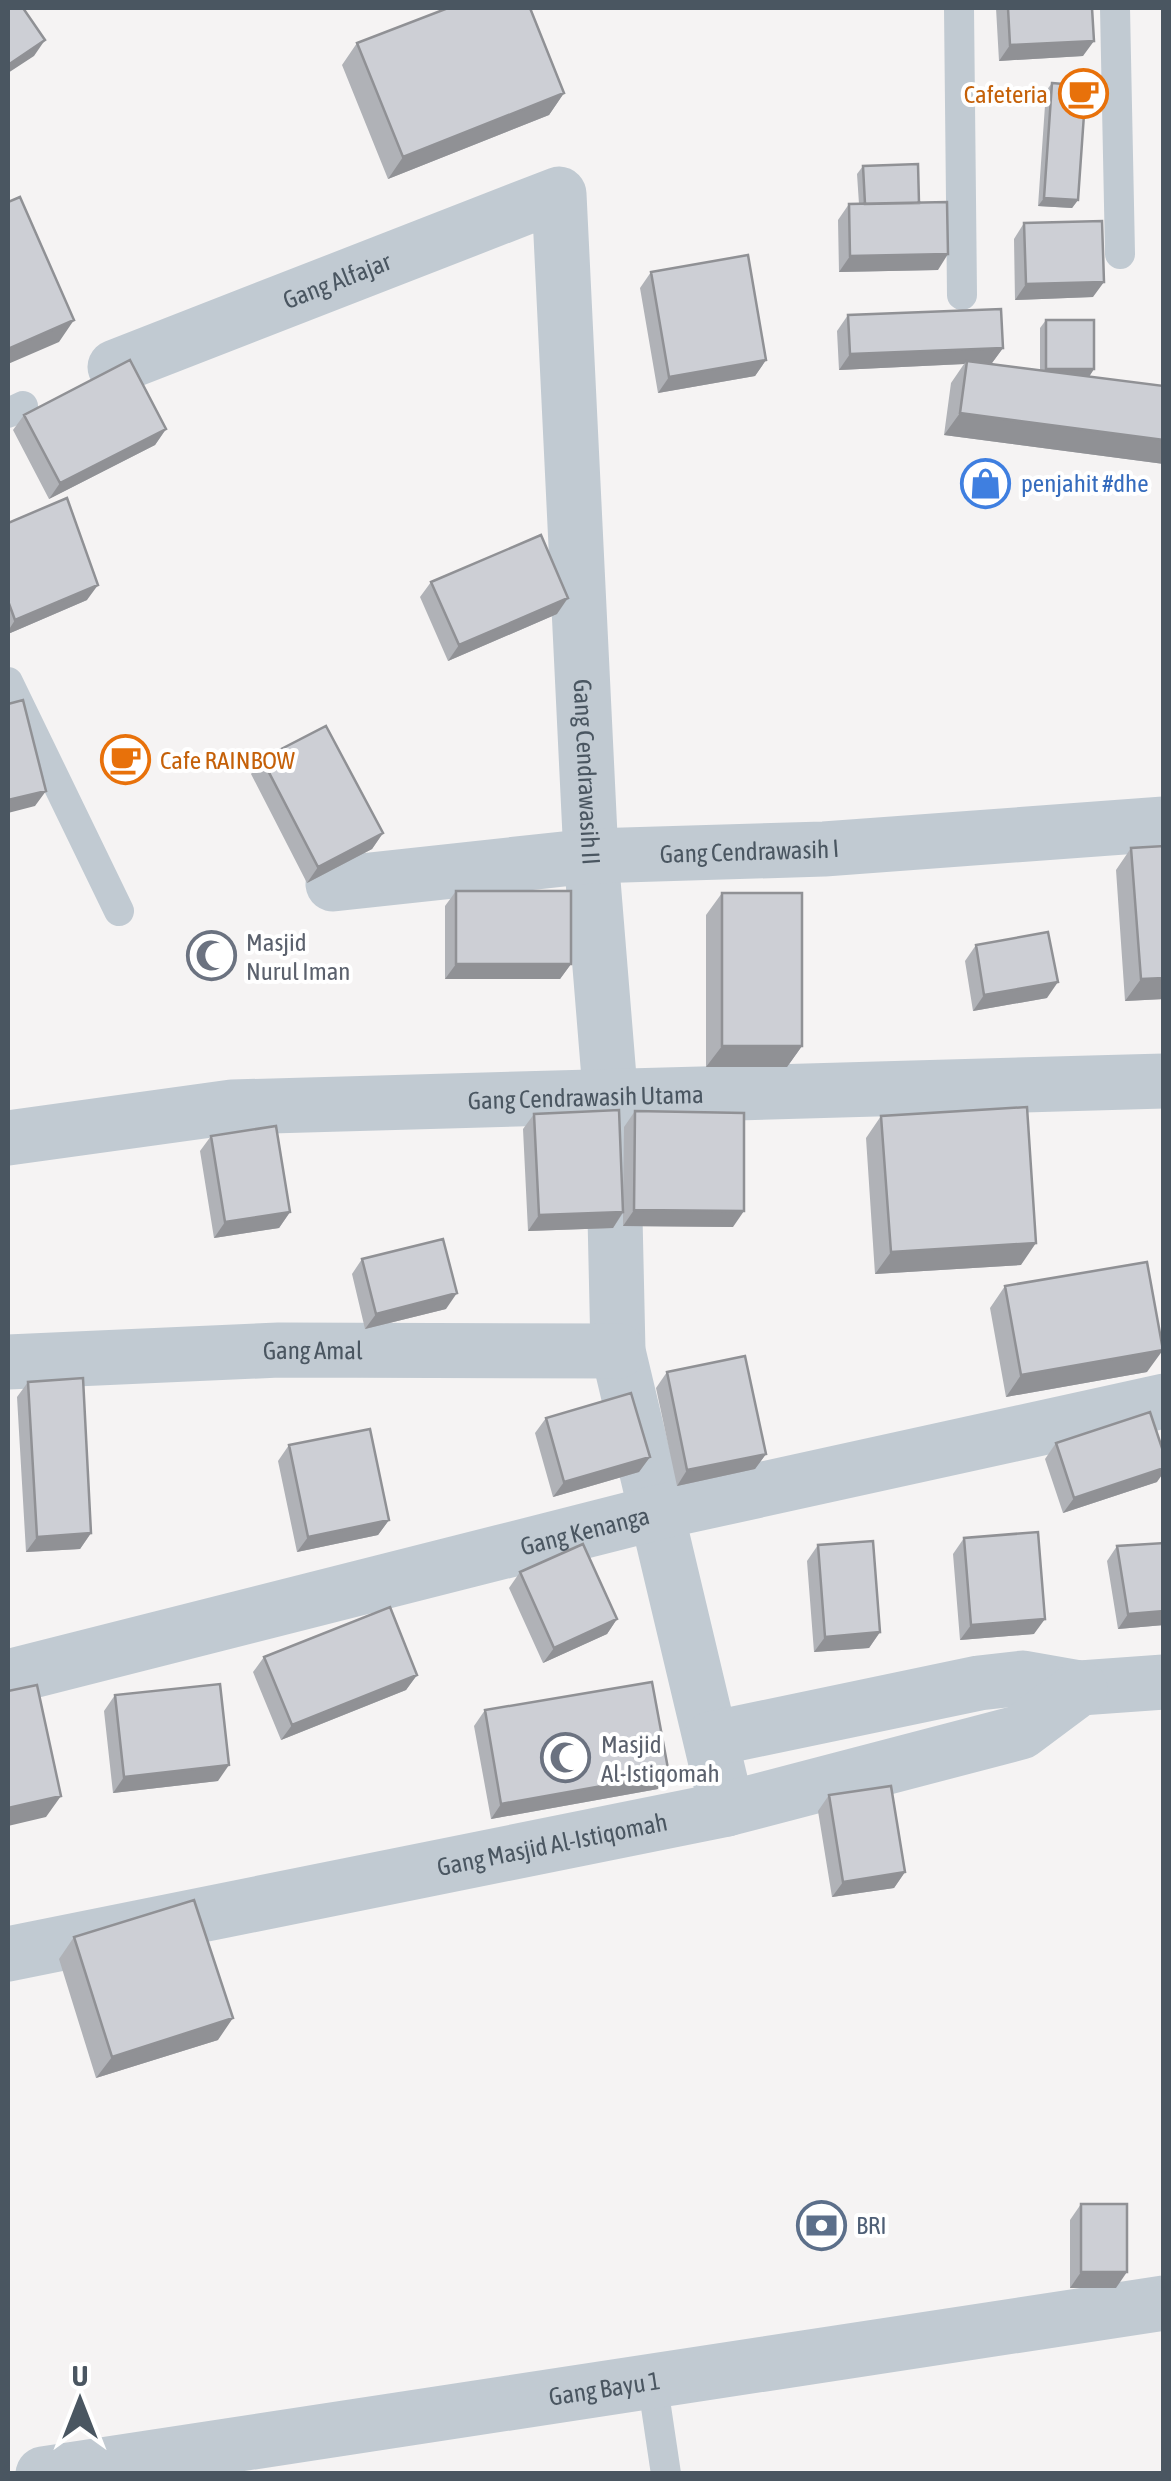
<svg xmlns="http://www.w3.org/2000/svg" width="1171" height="2481" viewBox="0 0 1171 2481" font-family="'Asap Condensed',sans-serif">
<rect width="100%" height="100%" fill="#f5f3f3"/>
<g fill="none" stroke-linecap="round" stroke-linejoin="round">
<path stroke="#c1cad2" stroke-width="30" d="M959 8 962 295
M1115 8 1120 254
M8 413 23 406
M8 682 119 911
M652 2380 666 2474"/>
<g stroke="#c1cad2" stroke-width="55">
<path id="s1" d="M115 367 559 194 591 856 613 1127 618 1351 727 1809"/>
<path id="s2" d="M333 884 591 856 824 849 1164 824"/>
<path id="s3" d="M8 1138 232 1107 1164 1081"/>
<path id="s4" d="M8 1362 279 1350 618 1351"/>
<path id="s5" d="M8 1677 655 1513 1164 1401"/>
<path d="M711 1739 979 1683 1023 1678 1080 1688 1164 1682"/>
<path id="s6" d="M8 1954 727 1809 1021 1732 1080 1688"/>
<path id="s7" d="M43 2474 1164 2303"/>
</g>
</g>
<path fill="#b0b2b7" d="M996 8H1092L1083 56 999 61Z
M357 43 564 93 549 115 388 179 342 65Z
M1052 83 1078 200 1072 208 1038 206 1046 91Z
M863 166 919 203 938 270 839 272 838 220 849 204H859L857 174Z
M1024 223 1093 297 1015 300 1014 239Z
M651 272 766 360 755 376 658 393 640 288Z
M848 315 1003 348 992 363H987L1040 370V328L1046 320 1094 369 1089 376 1164 386V464L944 435 951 383 964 364 839 370 837 331Z
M24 415 166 429 155 445 49 499 13 430Z
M8 523 87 600 8 634Z
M431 582 557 614 448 661 420 597Z
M262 759 383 833 372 849 307 883 251 774Z
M1131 848 1164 999 1125 1001 1116 870Z
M456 891 571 964 560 979H445V906Z
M722 893 802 1046 787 1067H706V915Z
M976 945 1047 998 973 1011 965 961Z
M635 1111 733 1227 623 1226V1213L613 1228 528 1231 523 1129 534 1114 623 1202 624 1127Z
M881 1116 1021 1265 875 1274 866 1138Z
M211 1136 290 1212 279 1228 214 1238 200 1151Z
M362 1259 446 1309 365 1329 352 1274Z
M1005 1286 1147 1372 1006 1397 990 1308Z
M667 1372 766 1454 755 1469 677 1486 656 1388Z
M28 1382 91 1533 80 1549 26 1552 17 1397Z
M546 1418 650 1457 639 1472 553 1497 535 1433Z
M1056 1443 1157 1482 1063 1513 1045 1459Z
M289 1445 389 1520 378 1535 297 1552 278 1461Z
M964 1538 1034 1634 960 1640 953 1554Z
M818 1545 880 1632 869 1648 814 1652 807 1561Z
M1117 1546 1164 1625 1118 1629 1107 1561Z
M520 1572 617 1619 607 1634 543 1663 509 1588Z
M264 1657 417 1675 406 1690 281 1740 253 1672Z
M115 1695 218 1781 113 1793 104 1711Z
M485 1710 658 1789 491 1819 474 1726Z
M829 1795 905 1872 894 1888 832 1897 818 1811Z
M74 1937 218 2040 96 2078 59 1959Z
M1081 2204 1116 2288H1070V2220Z"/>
<path fill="#909195" d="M45 40 34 56 8 73V65Z
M1094 41 1083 56 999 61 1010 45Z
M564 93 549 115 388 179 403 157Z
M1044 198 1078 200 1072 208 1038 206Z
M948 254 938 270 839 272 850 256Z
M1104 282 1093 297 1015 300 1026 284Z
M74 320 59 342 8 364V349Z
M1003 348 992 363 966 364 967 361 964 364 839 370 850 354Z
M766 360 755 376 658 393 669 377Z
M1046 369H1094L1089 377H1040Z
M960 413 1164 440V464L944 435Z
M166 429 155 445 49 499 60 483Z
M98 585 87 600 8 634V631L15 620Z
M568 598 557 614 448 661 459 645Z
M46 791 35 806 8 813V800Z
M383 833 372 849 307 883 318 867Z
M456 964H571L560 979H445Z
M1164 978V999L1125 1001 1141 979Z
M1058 982 1047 998 973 1011 984 995Z
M722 1046H802L787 1067H706Z
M634 1210 744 1211 733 1227 623 1226Z
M290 1212 279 1228 214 1238 225 1222Z
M623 1212 613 1228 528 1231 539 1215Z
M1036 1243 1021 1265 875 1274 891 1252Z
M457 1293 446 1309 365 1329 376 1314Z
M1163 1350 1147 1372 1006 1397 1021 1375Z
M766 1454 755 1469 677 1486 687 1470Z
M650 1457 639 1472 553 1497 564 1482Z
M1164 1468V1472L1157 1482 1063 1513 1074 1498Z
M389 1520 378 1535 297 1552 308 1537Z
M91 1533 80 1549 26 1552 37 1537Z
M1164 1611V1625L1118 1629 1128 1614Z
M617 1619 607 1634 543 1663 554 1648Z
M1045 1619 1034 1634 960 1640 971 1625Z
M880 1632 869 1648 814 1652 825 1637Z
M417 1675 406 1690 281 1740 292 1725Z
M229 1765 218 1781 113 1793 124 1777Z
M669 1774 658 1789 491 1819 501 1804Z
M61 1796 46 1817 8 1826V1808Z
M905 1872 894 1888 832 1897 843 1882Z
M233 2018 218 2040 96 2078 112 2057Z
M1081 2272H1127L1116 2288H1070Z"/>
<path fill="#cdcfd5" stroke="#909195" stroke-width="2.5" d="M8 8H23L45 40 8 65Z
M448 8H530L564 93 403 157 357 43Z
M1008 8H1092L1094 41 1010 45Z
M1052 83 1086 86 1078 200 1044 198Z
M918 164 919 203 865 204 863 166Z
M20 197 74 320 8 349V202Z
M947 202 948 254 850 256 849 204Z
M1102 221 1104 282 1026 284 1024 223Z
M748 255 766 360 669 377 651 272Z
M1001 309 1003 348 850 354 848 315Z
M1046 320H1094V369H1046Z
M130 360 166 429 60 483 24 415Z
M967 361 1164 386V440L960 413Z
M67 498 98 585 15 620 8 601V523Z
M541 535 568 598 459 645 431 582Z
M23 700 46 791 8 800V704Z
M326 726 383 833 318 867 262 759Z
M1164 846V978L1141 979 1131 848Z
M456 891H571V964H456Z
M722 893H802V1046H722Z
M1048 932 1058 982 984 995 976 945Z
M1027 1107 1036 1243 891 1252 881 1116Z
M619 1110 623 1212 539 1215 534 1114Z
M635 1111 744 1113V1211L634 1210Z
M276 1126 290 1212 225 1222 211 1136Z
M443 1239 457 1293 376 1314 362 1259Z
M1147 1262 1163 1350 1021 1375 1005 1286Z
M745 1356 766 1454 687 1470 667 1372Z
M83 1378 91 1533 37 1537 28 1382Z
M631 1393 650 1457 564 1482 546 1418Z
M1150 1412 1164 1454V1468L1074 1498 1056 1443Z
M370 1429 389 1520 308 1537 289 1445Z
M1038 1532 1045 1619 971 1625 964 1538Z
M873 1541 880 1632 825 1637 818 1545Z
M1164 1543V1611L1128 1614 1117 1546Z
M583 1544 617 1619 554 1648 520 1572Z
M390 1607 417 1675 292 1725 264 1657Z
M652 1682 669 1774 501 1804 485 1710Z
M220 1684 229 1765 124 1777 115 1695Z
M37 1685 61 1796 8 1808V1691Z
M891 1786 905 1872 843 1882 829 1795Z
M194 1900 233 2018 112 2057 74 1937Z
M1081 2204H1127V2272H1081Z"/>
<defs>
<symbol id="cafe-ring" viewBox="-11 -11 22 22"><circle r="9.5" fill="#fff" stroke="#e8710a" stroke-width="1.5"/><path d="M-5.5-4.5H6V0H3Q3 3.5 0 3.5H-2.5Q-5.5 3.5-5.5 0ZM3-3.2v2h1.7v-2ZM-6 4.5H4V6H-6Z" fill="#e8710a"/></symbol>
<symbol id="shop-ring" viewBox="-11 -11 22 22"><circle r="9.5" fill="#fff" stroke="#3f7fe0" stroke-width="1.5"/><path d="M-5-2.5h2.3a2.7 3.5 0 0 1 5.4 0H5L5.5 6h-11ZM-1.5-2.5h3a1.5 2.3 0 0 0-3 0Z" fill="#3f7fe0"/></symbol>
<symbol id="mosque-ring" viewBox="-11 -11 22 22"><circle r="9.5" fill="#fff" stroke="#6b7280" stroke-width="1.5"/><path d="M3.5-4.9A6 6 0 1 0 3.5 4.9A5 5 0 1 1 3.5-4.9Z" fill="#6b7280"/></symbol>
<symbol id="bank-ring" viewBox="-11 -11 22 22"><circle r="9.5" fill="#fff" stroke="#5c6f8a" stroke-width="1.5"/><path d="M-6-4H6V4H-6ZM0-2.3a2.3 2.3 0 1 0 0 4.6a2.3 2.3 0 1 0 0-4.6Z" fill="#5c6f8a"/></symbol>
</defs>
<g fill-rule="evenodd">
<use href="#cafe-ring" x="1056" y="66" width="55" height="55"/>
<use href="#shop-ring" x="958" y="456" width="55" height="55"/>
<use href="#cafe-ring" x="98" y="732" width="55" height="55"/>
<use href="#mosque-ring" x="184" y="928" width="55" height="55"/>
<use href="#mosque-ring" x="538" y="1730" width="55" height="55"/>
<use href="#bank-ring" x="794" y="2198" width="55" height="55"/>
</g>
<g text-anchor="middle" stroke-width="8" stroke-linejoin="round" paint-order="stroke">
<g font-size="25" fill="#c56008" stroke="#fff" text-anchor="end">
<text x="1048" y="103">Cafeteria</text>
<text x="160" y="769" text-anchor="start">Cafe RAINBOW</text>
</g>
<g font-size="25" fill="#4a5661" stroke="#fff">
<text dy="9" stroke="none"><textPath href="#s1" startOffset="238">Gang Alfajar</textPath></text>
<text dy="9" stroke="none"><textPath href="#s1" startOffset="1055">Gang Cendrawasih II</textPath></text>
<text dy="9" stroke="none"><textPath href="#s2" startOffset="418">Gang Cendrawasih I</textPath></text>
<text dy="9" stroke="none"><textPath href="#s3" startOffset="580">Gang Cendrawasih Utama</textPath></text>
<text dy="9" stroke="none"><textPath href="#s4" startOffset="305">Gang Amal</textPath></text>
<text dy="9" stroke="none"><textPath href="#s5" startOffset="595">Gang Kenanga</textPath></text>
<text dy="9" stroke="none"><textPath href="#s6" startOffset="555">Gang Masjid Al-Istiqomah</textPath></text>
<text dy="9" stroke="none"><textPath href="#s7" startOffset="568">Gang Bayu 1</textPath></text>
</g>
<g font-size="25" fill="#366cbe" stroke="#fff" text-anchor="start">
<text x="1021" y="492">penjahit #dhe</text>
</g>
<g font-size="25" fill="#5b616d" stroke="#fff" text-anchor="start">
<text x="246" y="951">Masjid<tspan x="246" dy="29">Nurul Iman</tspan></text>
<text x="601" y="1753">Masjid<tspan x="601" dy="29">Al-Istiqomah</tspan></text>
</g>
<g font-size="25" fill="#4e5e75" stroke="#fff" text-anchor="start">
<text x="856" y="2234">BRI</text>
</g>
</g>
<rect width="1171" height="2481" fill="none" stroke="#4a5661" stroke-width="20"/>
<g transform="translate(80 2401)" stroke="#ffffff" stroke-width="8" paint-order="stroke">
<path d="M0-8L18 38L0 25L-18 38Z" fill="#4a5661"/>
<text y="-15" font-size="28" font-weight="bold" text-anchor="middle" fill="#4a5661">U</text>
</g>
</svg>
